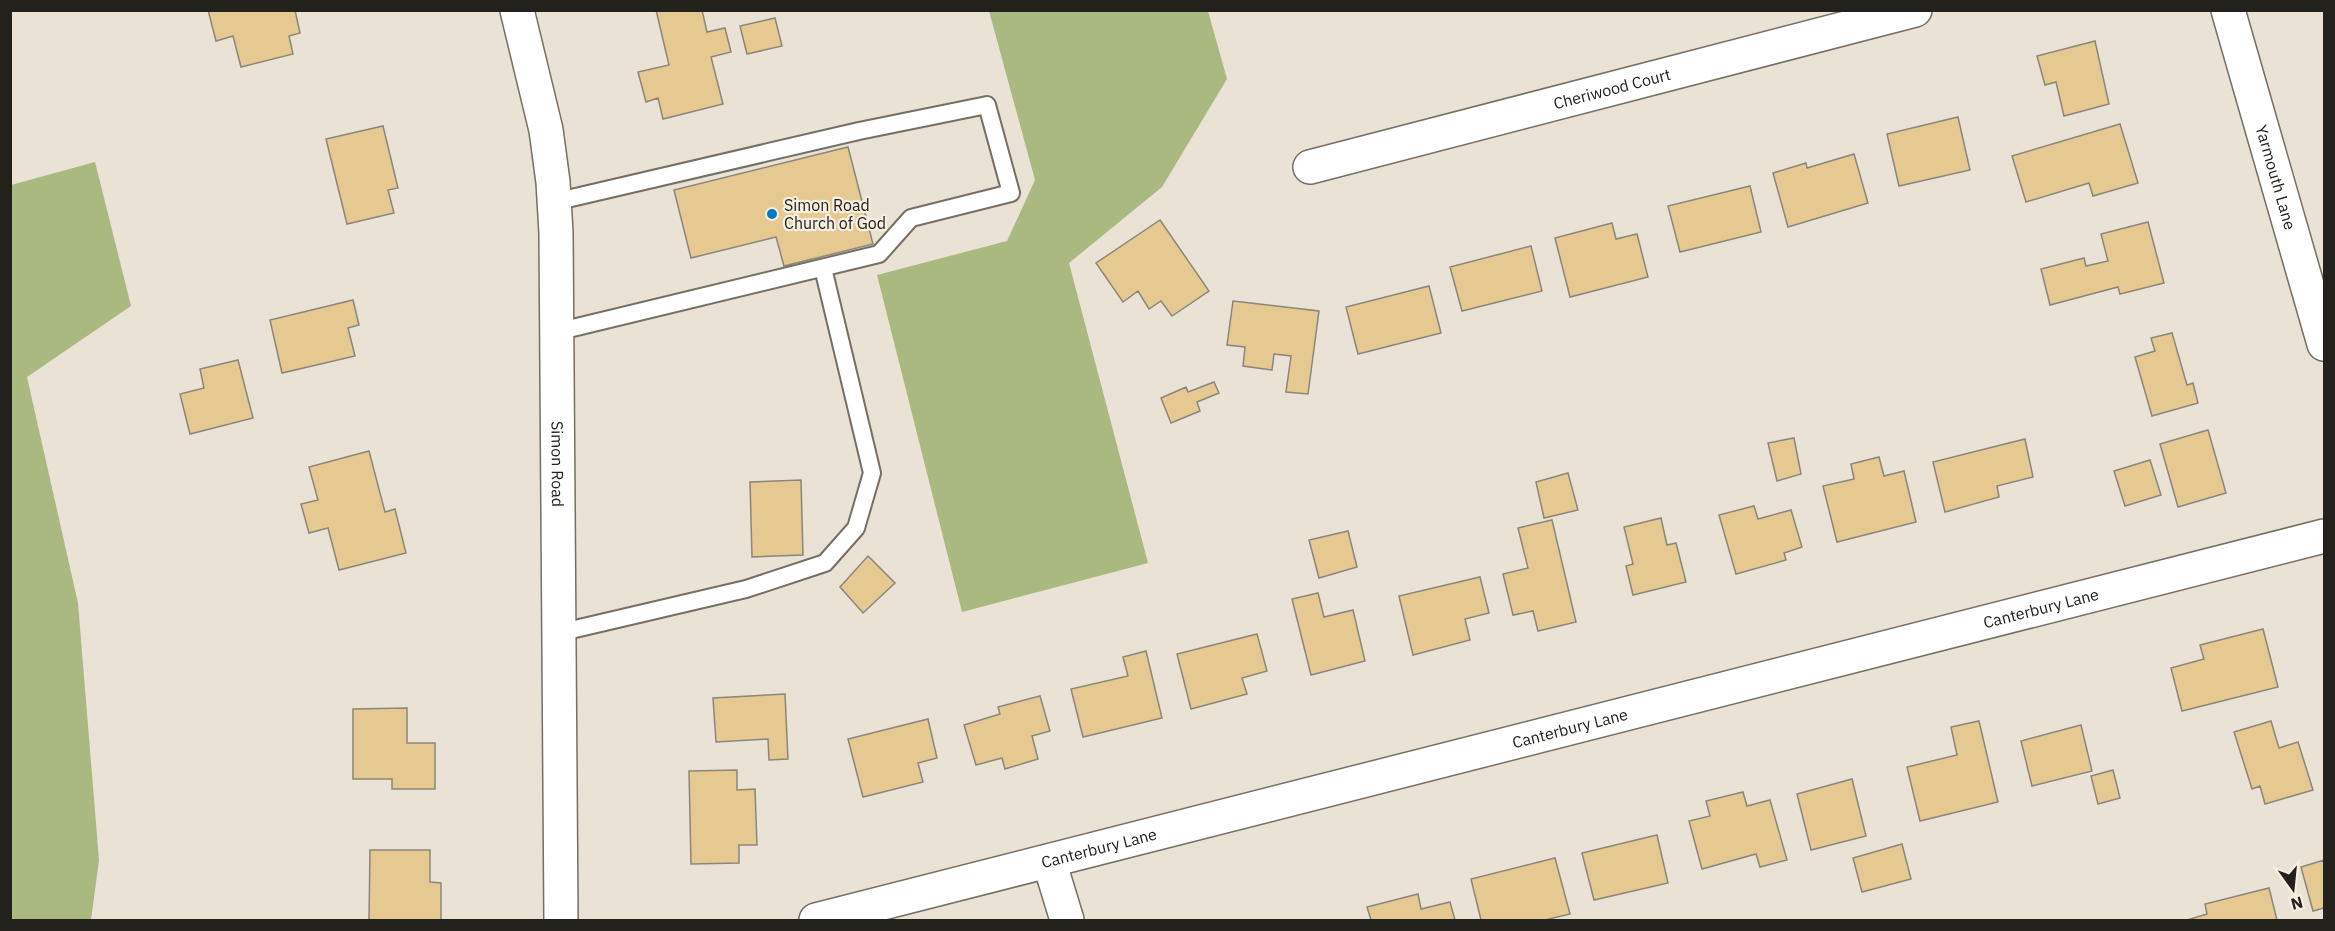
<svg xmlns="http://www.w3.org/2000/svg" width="2335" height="931" viewBox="0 0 2335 931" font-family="'IBM Plex Sans',sans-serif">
<rect width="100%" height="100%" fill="#e9e2d5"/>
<path fill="#aab980" d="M989 11H1208L1227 79 1162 187 1069 263 1148 563 962 612 877 275 1007 241 1035 180Z
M95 162 131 306 27 377 78 603 99 860 91 920H11V185Z"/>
<path fill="#e5c991" stroke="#8c867a" stroke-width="1.5" d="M208 10H295L300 33 289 36 293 54 241 67 233 36 216 41Z
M656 10H702L707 32 725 28 731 52 711 57 723 104 663 119 658 98 646 102 638 72 669 65Z
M775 18 782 46 747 54 740 26Z
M2095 41 2109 104 2064 116 2056 82 2045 85 2037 56Z
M1958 117 1970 170 1899 186 1887 134Z
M2120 124 2138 183 2093 196 2089 183 2026 202 2012 156Z
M383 126 398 188 388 190 394 213 347 224 326 139Z
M848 147 873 244 784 266 776 237 691 258 674 190Z
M1854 154 1868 203 1788 227 1773 173 1806 163 1807 168Z
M1750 186 1761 232 1680 252 1668 206Z
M1160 220 1209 291 1172 316 1161 301 1149 309 1138 291 1123 302 1096 263Z
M2148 222 2164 283 2120 294 2118 287 2050 305 2041 269 2084 258 2086 266 2108 261 2101 234Z
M1612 223 1616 239 1637 234 1648 277 1570 297 1555 238Z
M1531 246 1542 291 1462 311 1450 267Z
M1429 286 1441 333 1358 354 1346 307Z
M353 300 359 325 348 328 355 356 282 373 270 320Z
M1233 301 1319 311 1308 394 1286 392 1291 356 1274 354 1272 370 1243 366 1245 347 1227 345Z
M2172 333 2187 385 2193 383 2198 403 2152 416 2135 357 2155 351 2151 338Z
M238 360 253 418 190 434 180 394 204 388 200 369Z
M1214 382 1219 393 1197 402 1200 411 1171 423 1161 398 1186 387 1188 392Z
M2208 430 2226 493 2178 507 2160 444Z
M1794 438 1801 474 1777 481 1768 443Z
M2025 439 2033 477 1997 486 1999 497 1945 512 1933 462Z
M369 451 385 512 395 509 406 553 339 570 328 528 309 533 301 504 318 500 309 467Z
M1879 457 1884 476 1904 471 1916 522 1837 542 1823 486 1854 479 1851 464Z
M2150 460 2161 495 2125 506 2114 471Z
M1568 473 1578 510 1544 518 1536 482Z
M801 480 803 555 752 557 750 482Z
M1754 506 1758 519 1791 510 1802 547 1784 553 1786 560 1736 574 1719 515Z
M1661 518 1667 545 1676 543 1686 582 1633 595 1626 566 1633 564 1624 527Z
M1552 520 1576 622 1538 631 1533 611 1513 615 1503 574 1528 568 1518 528Z
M1348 531 1357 567 1319 578 1309 540Z
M868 556 895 583 863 613 840 587Z
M1480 577 1489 613 1465 619 1470 640 1413 655 1399 596Z
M1318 593 1324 617 1353 610 1365 661 1311 675 1292 599Z
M2263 629 2278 687 2182 711 2171 668 2204 659 2200 645Z
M1257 634 1267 671 1242 678 1247 694 1191 709 1177 654Z
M1146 651 1162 718 1083 737 1071 689 1128 676 1123 657Z
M785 694 788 759 769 760 768 739 716 742 713 698Z
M1040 696 1050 731 1032 736 1038 759 1005 769 1002 758 976 765 964 725 1000 714 998 707Z
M407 708V743H435V789H392V779H353V709Z
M928 719 937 758 918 763 923 782 863 797 848 739Z
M1979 721 1998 802 1920 821 1907 767 1957 755 1951 727Z
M2271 721 2279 748 2298 742 2313 790 2265 804 2260 786 2252 789 2234 732Z
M2081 725 2092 771 2032 786 2021 741Z
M737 770V790L755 789 757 845H739V863L691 864 689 771Z
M2113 770 2120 798 2098 804 2091 776Z
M1852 779 1866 836 1811 850 1797 794Z
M1743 792 1747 806 1770 800 1787 860 1760 867 1756 854 1702 869 1689 821 1710 816 1706 801Z
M1657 835 1668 883 1594 900 1582 853Z
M1902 844 1911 879 1862 892 1853 858Z
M370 850H430V882L441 883V920H369Z
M1555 858 1570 914 1545 920H1481L1471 879Z
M2324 860V908L2313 911 2301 867Z
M2269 888 2277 920H2187L2207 914 2205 904Z
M1418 894 1421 909 1450 902 1455 920H1371L1367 907Z"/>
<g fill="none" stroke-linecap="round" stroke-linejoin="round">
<defs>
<path id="service" d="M554 202 859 131 987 105 1011 193 911 218 879 254 556 332
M558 633 746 589 825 563 856 528 872 473 823 268"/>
<g id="minor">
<path id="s1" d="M2228 10 2324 344"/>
<path id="s2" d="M1310 167 1915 10"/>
<path d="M1049 861 1067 920"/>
<path id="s3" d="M816 920 2324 536"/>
</g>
<g id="tertiary">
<path id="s4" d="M517 10 546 130 553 182 556 233 561 920"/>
</g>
</defs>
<use href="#service" stroke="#756f64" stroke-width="20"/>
<use href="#minor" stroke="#756f64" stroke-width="36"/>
<use href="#tertiary" stroke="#756f64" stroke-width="36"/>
<use href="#service" stroke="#fff" stroke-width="16"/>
<use href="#minor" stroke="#fff" stroke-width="33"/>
<use href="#tertiary" stroke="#fff" stroke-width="33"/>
</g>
<circle fill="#0677c1" stroke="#f6efe2" stroke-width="2" cx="772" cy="214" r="6"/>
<g text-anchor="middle" stroke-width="4.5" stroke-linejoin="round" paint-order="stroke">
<g font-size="16" fill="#23211c" stroke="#f6efe2">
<text dy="6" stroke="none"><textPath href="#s2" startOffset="312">Cheriwood Court</textPath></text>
<text dy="6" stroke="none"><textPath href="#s1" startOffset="174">Yarmouth Lane</textPath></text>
<text dy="6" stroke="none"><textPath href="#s4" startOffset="458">Simon Road</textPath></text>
<text dy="6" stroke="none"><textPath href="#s3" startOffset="1264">Canterbury Lane</textPath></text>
<text dy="6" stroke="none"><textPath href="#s3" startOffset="778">Canterbury Lane</textPath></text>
<text dy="6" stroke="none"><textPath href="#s3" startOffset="292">Canterbury Lane</textPath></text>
</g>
<g font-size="16" fill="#23211c" stroke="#f6efe2" text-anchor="start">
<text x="784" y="211">Simon Road<tspan x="784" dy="18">Church of God</tspan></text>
</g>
</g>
<rect width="2335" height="931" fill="none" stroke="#23211c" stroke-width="24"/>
<g transform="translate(2293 889) rotate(165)" stroke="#f6efe2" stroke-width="4.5" paint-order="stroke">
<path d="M0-4.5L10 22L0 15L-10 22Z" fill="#23211c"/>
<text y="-9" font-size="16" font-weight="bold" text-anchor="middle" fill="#23211c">N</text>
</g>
</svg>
